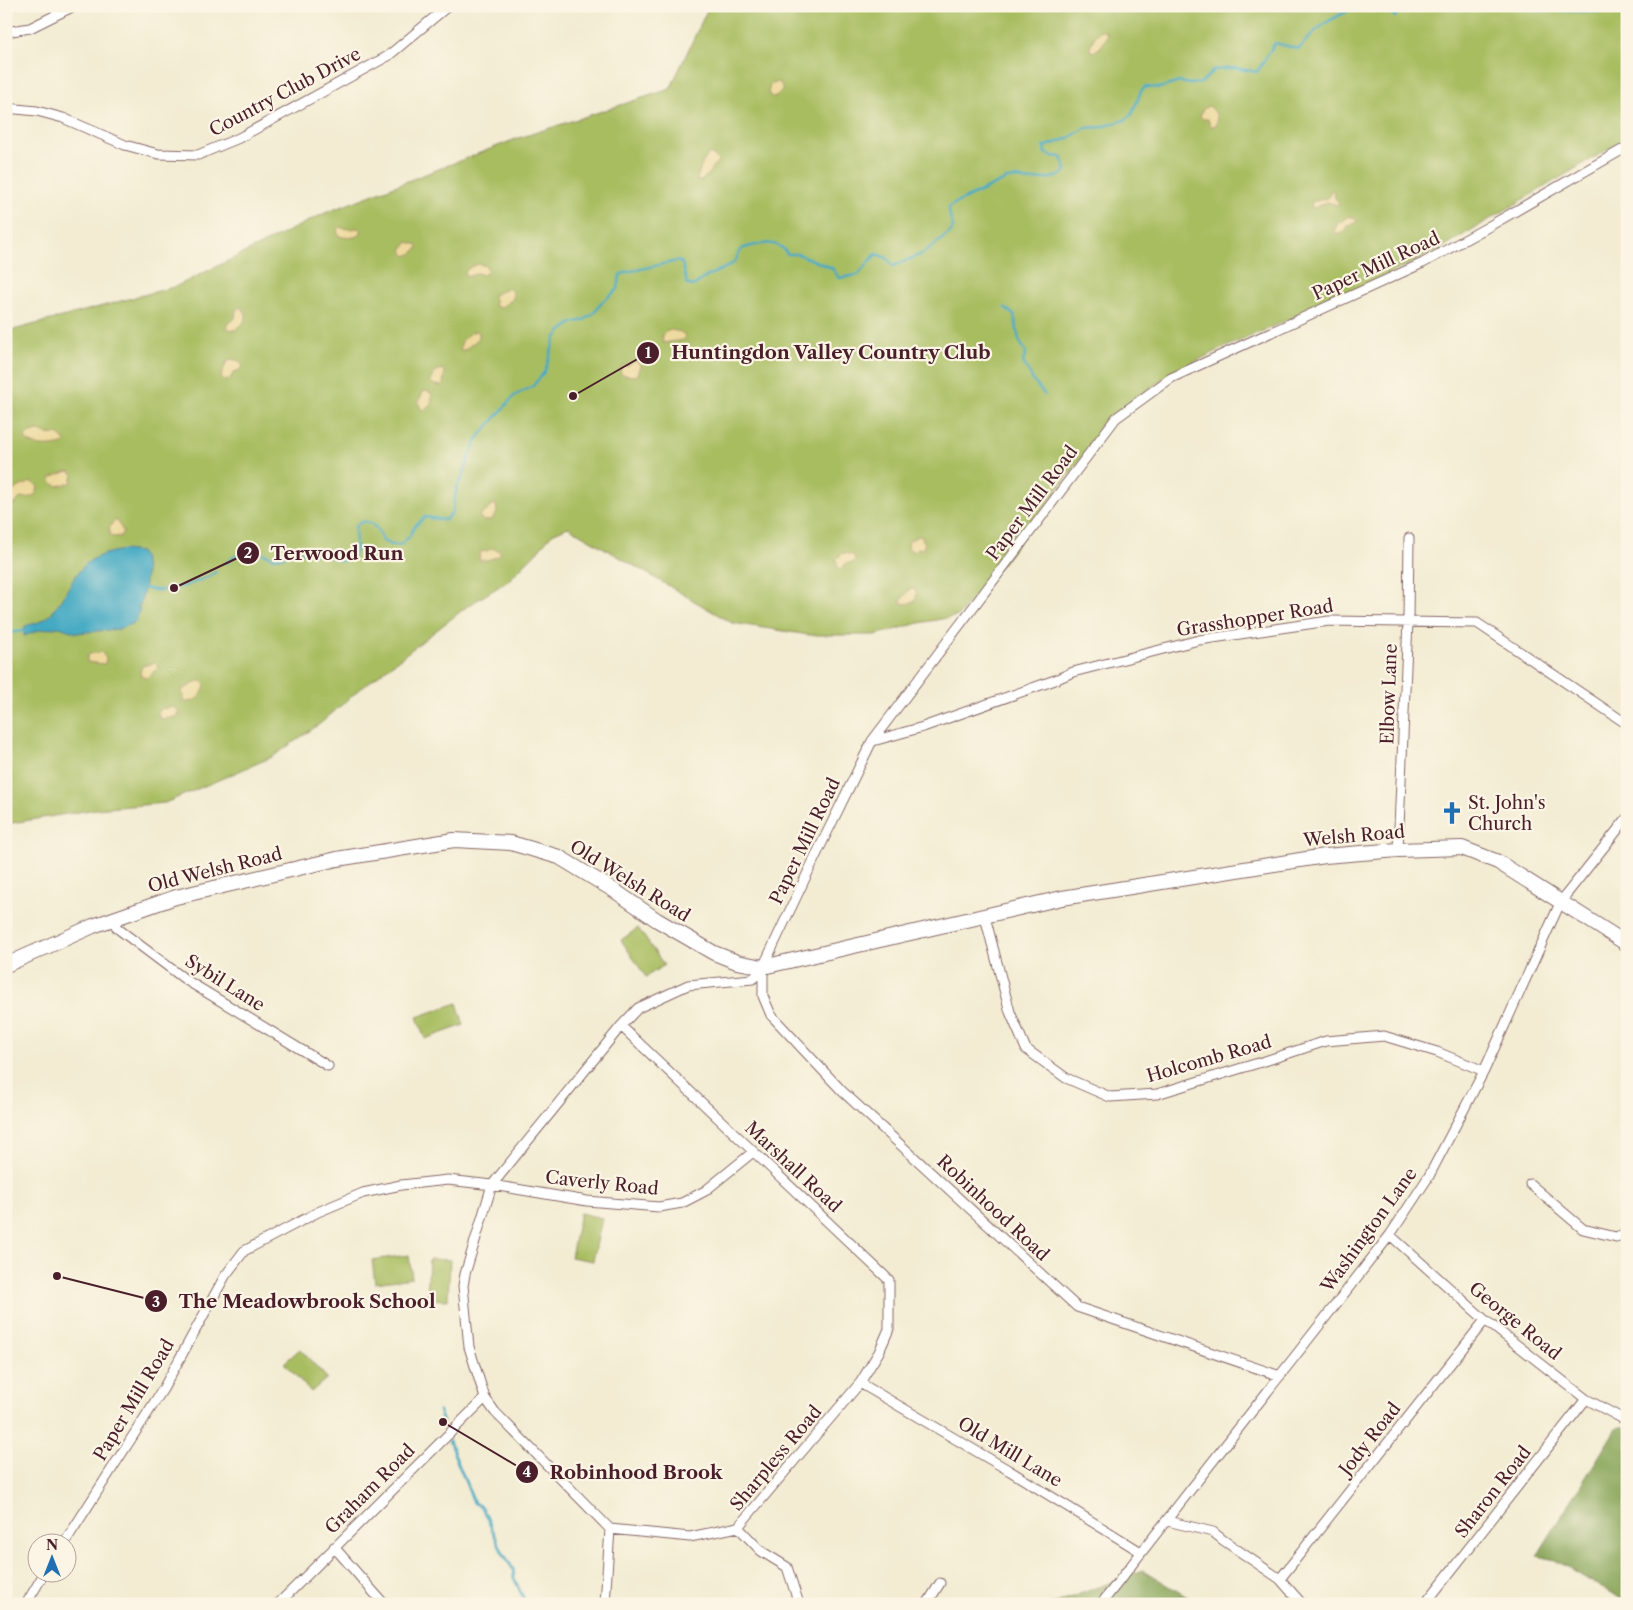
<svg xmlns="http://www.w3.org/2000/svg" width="1633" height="1610" viewBox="0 0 1633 1610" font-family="'Libre Caslon Text',serif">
<rect width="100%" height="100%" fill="#fcf5e5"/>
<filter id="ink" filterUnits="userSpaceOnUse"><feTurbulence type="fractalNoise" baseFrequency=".02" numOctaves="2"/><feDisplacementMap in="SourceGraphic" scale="10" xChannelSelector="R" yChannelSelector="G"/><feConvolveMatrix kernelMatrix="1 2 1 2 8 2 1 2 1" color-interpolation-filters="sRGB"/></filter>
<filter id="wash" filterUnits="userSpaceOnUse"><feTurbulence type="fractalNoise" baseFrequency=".0096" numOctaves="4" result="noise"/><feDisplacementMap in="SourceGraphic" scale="20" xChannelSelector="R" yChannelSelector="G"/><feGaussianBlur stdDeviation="1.12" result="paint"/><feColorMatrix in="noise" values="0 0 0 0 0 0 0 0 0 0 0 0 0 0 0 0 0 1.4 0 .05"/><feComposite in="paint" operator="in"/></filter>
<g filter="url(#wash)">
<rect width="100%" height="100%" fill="#f3ecd3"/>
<path fill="#a8bd61" stroke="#796e46" d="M709 6H1627V138L1436 251 1350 293 1221 349 1168 375 1112 417 1010 554 958 616 919 623 875 635H809L732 623 568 527 552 534 536 553 508 581 469 605 354 694 321 723 272 757 165 803 96 809 6 824V332L177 286 325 213 516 139 670 89Z
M638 928 664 965 646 977 621 940Z
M457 1003 464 1025 425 1039 417 1017Z
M580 1213 602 1218 593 1261 571 1257Z
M409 1255 412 1278 375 1283 372 1260Z
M429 1259 450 1260 448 1300 427 1299Z
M300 1349 327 1378 311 1392 284 1363Z"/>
<path fill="#86a457" stroke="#686241" d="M1617 1427H1627V1603L1555 1560 1537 1556Z
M1143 1570 1199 1604H1053Z"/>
<path fill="#eeda9e" stroke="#9c7c64" d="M1102 30 1107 33C1107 40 1099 51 1092 52L1090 49C1090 43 1097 32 1102 30Z
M779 82 782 86V91L776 97H772L768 93 770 85Z
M1208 106C1215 109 1218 117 1217 124L1214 126H1210L1208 119H1203L1200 116 1203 109Z
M709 154 717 158 718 162 712 167 709 174 701 181H697C697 175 704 158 709 154Z
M1331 190 1334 191 1335 198 1339 203 1338 205 1327 202 1314 208 1311 206 1312 202 1328 198Z
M1349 216 1356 219 1357 222 1347 226 1343 233 1338 234 1334 232 1337 224Z
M339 227 348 229 359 228 362 232C357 239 347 238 339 236L337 231Z
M408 242 418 245V248L411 254 405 256 402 250Z
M479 264 486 266 488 271 486 273 483 275 477 273 470 276H465C464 269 472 266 479 264Z
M508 288 513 293V299L500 308 495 306 494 305 496 300 492 296Z
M240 307C252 315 244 324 235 330L228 329 227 324 235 318 236 310Z
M671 330 681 332 686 337 683 340 663 343 662 335 665 332Z
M475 331 479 333V338L466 349 461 351C458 342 467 334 475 331Z
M231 359 239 361 243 366 240 370 234 372 230 379 224 381 221 377 226 363Z
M635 361 639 363 641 366 637 376 623 375 620 372 622 366 628 365Z
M441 369 445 372 443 384 441 386 432 384 430 381 435 372Z
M427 391 432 394 431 405 422 411 418 402 423 392Z
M38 431C41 431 43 433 46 434 56 436 59 430 65 443 53 447 32 449 25 438L28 434Z
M68 471 71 472 73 475 71 483 57 486 51 482 50 478Z
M31 482 35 484 38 487 36 494 30 497 20 498 15 504H11L9 497C12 488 23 486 31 482Z
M492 504 496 505 497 513 491 520 483 521 479 515 487 511Z
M116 520 123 531 121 536 115 537 111 536C108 529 110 524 116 520Z
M918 536 923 537 922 540 925 542 923 549 918 548 917 550 911 551 908 547 909 541Z
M491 548 498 550 501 554C497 558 484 561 479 560L480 552 487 551Z
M843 553C849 554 855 554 855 560L853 563H847L840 569 838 568 836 559Z
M912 589H915C917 593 917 598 914 602L906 604 900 602 909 590Z
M101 652 106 658 105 664 87 662V656L90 654Z
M155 663 158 665 157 669 147 678 141 676 140 672 142 666Z
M199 681H202L205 685C203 696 195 703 184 702L182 690Z
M174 707 179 712 178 716 166 719 159 718 158 712 161 709Z"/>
<path fill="#43a9c3" stroke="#466477" d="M124 550 140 552C151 566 144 590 140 605H139L138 608H140L136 622 119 629 77 633 59 627 40 630 24 636 25 626C31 624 38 623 43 620 51 616 56 607 61 600 81 568 83 556 124 550Z"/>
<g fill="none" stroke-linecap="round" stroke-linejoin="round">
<path stroke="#43a9c3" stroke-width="2.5" d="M1385 6 1395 17 1401 6
M1524 6 1526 10 1611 12 1614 6
M1005 308 1014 315 1019 340 1026 353 1023 362 1034 382 1045 395
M226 563C243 549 246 548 268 555 271 556 271 558 275 558 281 558 287 554 294 553 303 552 316 553 324 555 337 558 339 565 353 558L356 549 355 527C367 513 379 529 383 541L392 545H400L409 537 415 526 425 517 445 520 452 513 457 486 462 479 470 455 478 438 514 396 533 386 545 371 555 339 560 332 572 323 584 320 594 313 603 301 618 289 620 275 627 272 677 261 682 263 687 284 692 286C699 284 701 279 708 276 716 271 726 269 733 263 738 259 738 250 744 248 758 244 779 238 787 254H798L832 268 839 278 858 275 876 254 887 258 893 266 922 254 951 232 953 227 950 217 949 207 954 204 1007 179 1019 178 1027 181 1057 177 1064 173 1066 169 1061 157 1052 156 1045 153 1044 147 1069 138 1085 128 1102 127 1125 120 1132 114 1141 91 1145 87 1159 88 1180 82 1190 84 1201 83 1214 70 1235 68 1257 72 1275 43 1299 49C1318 25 1332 18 1359 6
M144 588C164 595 199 583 216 572
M6 633 24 631
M439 1411 443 1422
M449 1441 474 1503 482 1507 503 1553 513 1569 514 1578 526 1604"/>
</g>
</g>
<g filter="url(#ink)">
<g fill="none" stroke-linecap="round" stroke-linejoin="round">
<defs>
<path id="minor" d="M6 32 30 28 74 6
M6 108 37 111 63 118 125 145 158 154 198 155 239 138 388 56 448 6
M873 741 923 727 1055 680 1073 672 1199 640 1329 621 1477 623 1627 724
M1398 850 1408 621 1409 538
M985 917 1010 1012 1026 1049 1066 1078 1110 1097 1157 1094 1268 1060 1326 1041 1384 1036 1437 1052 1484 1071
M113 919 117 928 186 980 328 1066
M763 967V996L771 1015 842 1091 1077 1307 1280 1376
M1530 1184 1583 1229 1616 1237 1627 1233
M1390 1235 1485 1320 1586 1399 1627 1421
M860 1383 1010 1471 1141 1552
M1167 1521 1213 1532 1223 1540 1280 1579 1302 1604
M738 1527 761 1551 787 1567 799 1604
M610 1529 690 1537 738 1527 860 1383 879 1352 889 1329V1280L621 1026
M65 1542 163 1389 225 1276 244 1251 318 1212 363 1193 401 1185 448 1180 492 1185 621 1026 638 1008 688 985 753 979 763 967 819 849 872 741 1116 418 1171 378 1423 263 1486 228 1627 147
M334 1547 384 1604
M1280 1579 1485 1320
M26 1604 45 1572
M278 1604 485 1398
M605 1604 610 1529 495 1412 485 1398 469 1347 463 1286 465 1274 492 1185 587 1201 659 1207 682 1203 705 1191 753 1152
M927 1604 940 1583
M1101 1604 1390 1235 1429 1176 1484 1071 1561 901 1627 818
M1425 1604 1586 1399"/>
<path id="primary" d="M6 965 93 926 176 897 337 859 454 840 511 843 559 857 615 891 657 920 714 953 737 962 763 967 1062 898 1325 856 1398 850 1462 848 1498 862 1627 944"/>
</defs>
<use href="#minor" stroke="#856766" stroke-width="11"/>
<use href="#primary" stroke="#856766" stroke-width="16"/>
<use href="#minor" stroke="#fff" stroke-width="9"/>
<use href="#primary" stroke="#fff" stroke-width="14"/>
</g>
</g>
<defs>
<symbol id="church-bare" viewBox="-9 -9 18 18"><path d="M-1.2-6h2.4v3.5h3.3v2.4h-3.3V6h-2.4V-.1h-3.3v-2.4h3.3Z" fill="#1f6fb2" stroke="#fcf5e5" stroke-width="2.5" paint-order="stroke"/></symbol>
</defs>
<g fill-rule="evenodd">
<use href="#church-bare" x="1436" y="797" width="32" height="32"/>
</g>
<g text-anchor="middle" stroke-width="4.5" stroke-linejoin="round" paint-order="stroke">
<g font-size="18" fill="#4a1f2b" stroke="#fcf5e5">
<text transform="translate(285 92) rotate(-28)" y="6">Country Club Drive</text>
<text transform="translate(1376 266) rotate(-25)" y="6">Paper Mill Road</text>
<text transform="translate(1032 503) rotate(-53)" y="6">Paper Mill Road</text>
<text transform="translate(1255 618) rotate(-9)" y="6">Grasshopper Road</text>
<text transform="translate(1389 694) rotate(-88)" y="6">Elbow Lane</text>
<text transform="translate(1354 836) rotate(-5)" y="6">Welsh Road</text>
<text transform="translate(805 841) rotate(-64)" y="6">Paper Mill Road</text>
<text transform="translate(215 870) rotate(-14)" y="6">Old Welsh Road</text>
<text transform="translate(630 881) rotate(32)" y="6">Old Welsh Road</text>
<text transform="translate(225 983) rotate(32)" y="6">Sybil Lane</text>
<text transform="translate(1209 1059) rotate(-16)" y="6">Holcomb Road</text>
<text transform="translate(793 1167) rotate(43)" y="6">Marshall Road</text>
<text transform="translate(602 1183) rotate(6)" y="6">Caverly Road</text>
<text transform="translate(993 1208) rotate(43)" y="6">Robinhood Road</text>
<text transform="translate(1369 1230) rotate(-54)" y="6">Washington Lane</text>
<text transform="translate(1515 1321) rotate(39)" y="6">George Road</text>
<text transform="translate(134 1400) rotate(-59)" y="6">Paper Mill Road</text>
<text transform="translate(1370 1439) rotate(-52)" y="6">Jody Road</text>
<text transform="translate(1010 1452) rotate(31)" y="6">Old Mill Lane</text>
<text transform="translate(776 1458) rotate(-50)" y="6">Sharpless Road</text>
<text transform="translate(370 1489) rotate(-45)" y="6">Graham Road</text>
<text transform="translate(1493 1492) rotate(-52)" y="6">Sharon Road</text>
</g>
<g font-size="18" fill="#4a1f2b" stroke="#fcf5e5" text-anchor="start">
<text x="1468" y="809">St. John's<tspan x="1468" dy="21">Church</tspan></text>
</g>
</g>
<path fill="none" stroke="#4a1f2b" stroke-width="2" d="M573 396L648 353M174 588L248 553M57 1276L156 1301M443 1422L527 1472"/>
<g fill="#4a1f2b" stroke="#fcf5e5" stroke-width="2">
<circle cx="573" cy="396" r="5"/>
<circle cx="174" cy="588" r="5"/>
<circle cx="57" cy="1276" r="5"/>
<circle cx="443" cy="1422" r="5"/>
<circle cx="648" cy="353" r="12"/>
<circle cx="248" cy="553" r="12"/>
<circle cx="156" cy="1301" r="12"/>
<circle cx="527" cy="1472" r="12"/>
</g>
<g font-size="15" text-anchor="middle" font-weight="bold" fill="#fff">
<text x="648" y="358">1</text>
<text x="248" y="558">2</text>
<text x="156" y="1307">3</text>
<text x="527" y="1477">4</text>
</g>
<g font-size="19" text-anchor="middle" font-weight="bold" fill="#4a1f2b" stroke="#fcf5e5" stroke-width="4.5" stroke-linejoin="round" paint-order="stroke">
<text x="831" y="359">Huntingdon Valley Country Club</text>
<text x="337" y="560">Terwood Run</text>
<text x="307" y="1308">The Meadowbrook School</text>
<text x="636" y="1479">Robinhood Brook</text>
</g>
<rect width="1633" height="1610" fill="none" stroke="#fcf5e5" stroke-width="25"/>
<g transform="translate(52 1558)"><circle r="24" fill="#fcf5e5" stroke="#b59f9b"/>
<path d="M0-4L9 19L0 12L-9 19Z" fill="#1f6fb2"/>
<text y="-8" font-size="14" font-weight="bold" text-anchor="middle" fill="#4a1f2b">N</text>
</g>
</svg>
